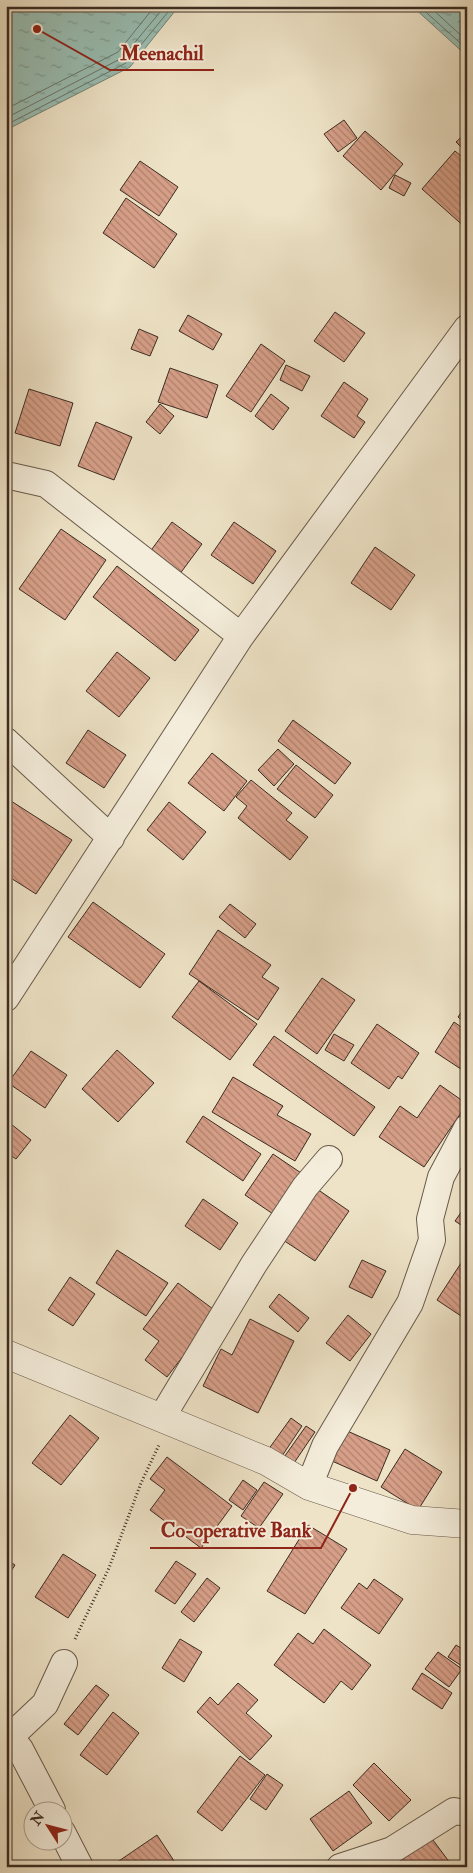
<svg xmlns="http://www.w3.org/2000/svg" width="473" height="1873" viewBox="0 0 473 1873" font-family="'IM FELL Double Pica',serif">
<defs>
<pattern id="water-ripples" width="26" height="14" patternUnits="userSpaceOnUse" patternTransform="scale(1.25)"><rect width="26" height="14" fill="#99beb3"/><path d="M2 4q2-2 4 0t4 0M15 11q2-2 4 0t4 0" fill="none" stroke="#7e9b91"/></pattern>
<pattern id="building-back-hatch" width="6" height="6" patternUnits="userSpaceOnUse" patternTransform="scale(1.25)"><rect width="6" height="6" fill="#d79f88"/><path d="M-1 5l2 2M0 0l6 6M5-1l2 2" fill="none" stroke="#b0826f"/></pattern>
</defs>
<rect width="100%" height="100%" fill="#eee3c7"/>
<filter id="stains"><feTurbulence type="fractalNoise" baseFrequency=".004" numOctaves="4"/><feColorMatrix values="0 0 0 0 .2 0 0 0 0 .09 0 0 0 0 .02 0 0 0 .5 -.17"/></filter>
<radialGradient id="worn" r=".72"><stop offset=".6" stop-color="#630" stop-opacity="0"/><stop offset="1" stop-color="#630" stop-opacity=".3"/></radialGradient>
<path fill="url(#water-ripples)" stroke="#748479" d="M6 6H179L130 67 6 130Z
M412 6H467V56Z"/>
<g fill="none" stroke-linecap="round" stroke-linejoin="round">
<path stroke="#6a756a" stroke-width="1" d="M419 6 467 49
M429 6 467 41
M6 109 118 52 155 6
M6 118 122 58 165 6
M6 125 126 63 173 6"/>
</g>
<path fill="url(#building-back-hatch)" stroke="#3c2c22" d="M344 120 357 138 338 152 324 134Z
M365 131 403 164 381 190 343 156Z
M467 132V153L456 142Z
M455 151 467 161V229L422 189Z
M140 161 178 187 159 216 120 190Z
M395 175 411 183 404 196 389 188Z
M126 198 177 234 154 268 103 233Z
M335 312 365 333 344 362 314 341Z
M188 315 222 334 213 350 179 331Z
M139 329 158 337 150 356 131 349Z
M261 344 285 361 251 412 226 396Z
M286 365 310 376 302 391 280 380Z
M170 368 218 385 207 418 158 402Z
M344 382 368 399 357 416 365 422 354 438 321 416Z
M29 389 73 403 60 446 15 433Z
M271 394 289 408 273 430 255 416Z
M160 404 174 416 160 434 146 422Z
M96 422 132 437 114 480 78 466Z
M172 522 202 544 179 575 149 553Z
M234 522 276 551 253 584 211 555Z
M61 529 106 560 65 620 19 589Z
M375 547 415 575 391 610 351 583Z
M117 566 199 630 175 661 93 597Z
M117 652 150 678 119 717 86 691Z
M293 720 351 763 335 784 278 741Z
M88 730 126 755 104 788 66 763Z
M278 749 294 764 274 786 258 770Z
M212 753 247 781 224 811 188 783Z
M296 765 333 795 315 818 277 789Z
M251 780 292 813 286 820 308 837 290 860 238 818 247 806 236 797Z
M11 801 72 840 36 894 6 875V808Z
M169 802 206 832 183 860 147 830Z
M93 902 165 954 140 988 68 937Z
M230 904 256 924 245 938 219 917Z
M218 930 271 965 262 977 279 988 258 1020 189 974Z
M322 978 355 1000 317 1054 285 1031Z
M199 981 257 1024 230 1060 172 1017Z
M467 1004V1024L458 1017Z
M454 1022 467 1031V1073L435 1052Z
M377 1024 419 1053 402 1079 398 1076 389 1089 351 1063Z
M334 1034 354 1045 344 1061 325 1050Z
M274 1036 375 1107 354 1136 253 1065Z
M117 1050 154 1083 118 1122 82 1089Z
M31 1051 67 1075 45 1108 8 1083Z
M233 1077 283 1106 277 1115 311 1134 295 1161 212 1112Z
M440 1085 467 1104 424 1167 379 1137 400 1106 417 1118Z
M203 1116 261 1154 243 1181 186 1142Z
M6 1120 31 1140 16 1159 6 1152Z
M273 1154 307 1177 279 1218 245 1195Z
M317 1189 349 1211 315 1261 283 1240Z
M203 1199 238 1223 220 1250 185 1226Z
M467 1204V1229L455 1221Z
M117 1250 168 1283 146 1316 96 1283Z
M465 1257 467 1259V1320L437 1300Z
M362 1260 386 1271 372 1298 349 1287Z
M70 1277 95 1294 73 1326 48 1310Z
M178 1283 217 1312 167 1377 145 1360 159 1341 143 1329Z
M279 1294 309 1318 298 1332 269 1307Z
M348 1315 371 1334 350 1361 326 1343Z
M250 1319 294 1341 258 1413 203 1386 221 1349 232 1355Z
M70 1415 99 1438 61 1485 32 1463Z
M291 1418 302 1426 280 1459 268 1450Z
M306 1426 315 1432 292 1466 282 1460Z
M345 1430 390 1450 377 1481 332 1461Z
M405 1449 442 1472 418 1510 381 1487Z
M167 1457 232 1506 201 1548 150 1510 165 1490 150 1479Z
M243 1480 257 1490 243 1510 229 1500Z
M264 1482 283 1494 259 1528 241 1516Z
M308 1525 347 1549 305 1614 267 1591Z
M63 1554 96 1575 68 1618 35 1597Z
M6 1559 15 1565 6 1579Z
M176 1561 196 1574 175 1604 155 1591Z
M207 1578 220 1588 194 1622 181 1612Z
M374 1579 403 1599 379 1634 341 1608 359 1583 367 1589Z
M324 1629 371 1665 352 1690 341 1681 324 1703 274 1665 298 1633 313 1644Z
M180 1639 202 1652 184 1682 162 1668Z
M456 1645 467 1652V1658L462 1666 448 1657Z
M438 1652 462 1669 449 1687 425 1669Z
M422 1673 452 1693 442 1709 412 1689Z
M238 1683 258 1700 246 1713 272 1736 250 1760 197 1712 210 1697 218 1705Z
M96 1685 109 1695 78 1735 64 1724Z
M113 1712 139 1733 107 1775 80 1755Z
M240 1756 265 1775 222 1831 197 1812Z
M374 1763 411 1800 389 1821 353 1785Z
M267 1774 283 1785 266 1810 250 1799Z
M349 1791 372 1823 333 1851 310 1819Z
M157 1835 178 1867H110Z
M430 1836 453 1867H390Z"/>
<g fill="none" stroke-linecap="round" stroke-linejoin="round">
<defs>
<path id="minor" d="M6 475 46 484 241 636
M6 741 111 838
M6 998 241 636 467 328
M162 1417 254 1264 305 1187 329 1159
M309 1486 325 1446 410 1303 432 1240 430 1219 441 1177 467 1128
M6 1735 10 1737 45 1704 64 1663
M10 1737 20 1749 52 1810
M62 1832 80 1867
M340 1867 392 1850 454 1811 467 1813"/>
<path id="tertiary" d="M6 1354 266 1461 309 1486 412 1520 467 1524"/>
</defs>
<use href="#minor" stroke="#685a4b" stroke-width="28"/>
<use href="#tertiary" stroke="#685a4b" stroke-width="29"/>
<path stroke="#3c2c22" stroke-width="3" stroke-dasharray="1 2.5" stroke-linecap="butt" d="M75 1639 109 1568 141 1483 159 1445"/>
<use href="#minor" stroke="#f4eddb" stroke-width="26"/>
<use href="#tertiary" stroke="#f4eddb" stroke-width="28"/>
</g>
<path fill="none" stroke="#8f2418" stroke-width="2" d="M37 29L110 70H214M353 1488L321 1548H150"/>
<g fill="#8f2418" stroke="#f4eddb" stroke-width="2">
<circle cx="37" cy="29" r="5"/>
<circle cx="353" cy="1488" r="5"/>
</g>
<g font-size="20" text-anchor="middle" font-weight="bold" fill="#8f2418" stroke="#f4eddb" stroke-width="4" stroke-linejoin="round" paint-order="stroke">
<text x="162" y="60">Meenachil</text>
<text x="236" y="1537">Co-operative Bank</text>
</g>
<rect width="473" height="1873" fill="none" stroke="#eee3c7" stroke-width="25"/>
<rect x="8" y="8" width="458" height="1858" fill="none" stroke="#3c2c22" stroke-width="2.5"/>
<rect x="12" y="12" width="448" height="1848" fill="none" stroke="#3c2c22"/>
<g transform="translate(48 1826) rotate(306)"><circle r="24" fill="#f4eddb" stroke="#aaa091"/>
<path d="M0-4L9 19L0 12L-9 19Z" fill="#8f2418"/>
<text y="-8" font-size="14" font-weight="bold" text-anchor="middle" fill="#3c2c22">N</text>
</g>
<rect width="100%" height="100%" filter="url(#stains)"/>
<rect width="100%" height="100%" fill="url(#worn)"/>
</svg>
